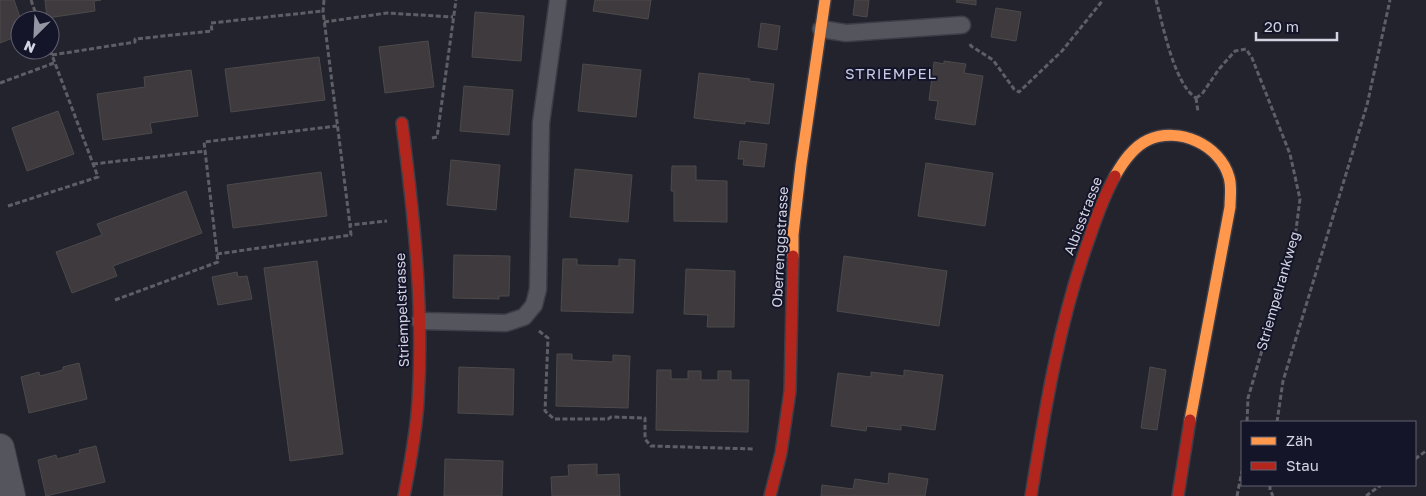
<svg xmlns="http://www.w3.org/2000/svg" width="1426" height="496" viewBox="0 0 1426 496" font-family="'Golos Text',sans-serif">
<rect width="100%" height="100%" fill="#23232e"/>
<path fill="#3e3a3d" stroke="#4d4a4b" d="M0 0H14L21 20H20V35L0 43Z
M45 0H101L94 1 95 11 47 18Z
M595 0H651L648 19 593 11Z
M855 0H869L867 17 853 15Z
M957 0H976V5L956 2Z
M996 8 1021 12 1016 41 991 37Z
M475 12 524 16 521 61 472 57Z
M761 23 780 26 777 50 758 47Z
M428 41 434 87 385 93 379 47Z
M319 57 325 100 231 112 225 69Z
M944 61 966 64 964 73 983 76 975 125 935 119 938 101 929 100 934 62 944 64Z
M583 64 641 70 636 117 578 111Z
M191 70 198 116 150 123 152 133 103 140 97 94 145 87 144 77Z
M699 73 750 79 749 81 774 84 769 124 745 121V124L694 118Z
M464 86 513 90 509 135 460 131Z
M58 111 74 154 27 171 12 128Z
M740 141 767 144 764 167 743 165 744 159H738Z
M451 160 500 165 496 210 447 205Z
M926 163 993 173 985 226 918 216Z
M672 166H696V180L727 181V222L674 221V191H671Z
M575 169 632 175 628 222 570 217Z
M321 172 327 216 233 228 227 185Z
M186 191 202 233 113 266 117 276 72 293 56 252 102 235 97 224Z
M454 255 510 256 509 296H499V299L453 298Z
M844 256 947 271 939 326 837 311Z
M563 259H577V265L619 266V259L635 260 633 313 561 311Z
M317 261 343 454 290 461 264 268Z
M686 269 735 271 734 327H707L708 315 684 314Z
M237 272 238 277 247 276 252 299 218 305 212 277Z
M557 354H572V360L613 362V355L630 356 628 408 556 406Z
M79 363 87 399 29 413 21 377 39 372 40 376 63 370V367Z
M459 367 514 369 513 415 458 413Z
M1150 367 1166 370 1157 430 1141 428Z
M657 370H671V379H688V371H701V380H718V371H731V380H749L748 432 656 430Z
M904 370 943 375 935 430 901 425V430L867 426 866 431 831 426 838 373 871 377V372L904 376Z
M96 446 105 482 46 496 38 460 56 455 57 459 80 453 79 450Z
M445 459 503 461 502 496H444Z
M597 464V475L619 474 620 496H552L551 477 569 476 568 465Z
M889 473 928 479 925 496H821L822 485 853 489 855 479 888 484Z"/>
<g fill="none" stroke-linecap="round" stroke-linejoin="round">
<defs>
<path id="lane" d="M821 29 846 33 962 25
M420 321 506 323 524 317 534 305 538 289 541 123 558 0"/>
<path id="street" d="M0 448 11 496"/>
<path id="slow" d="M1115 176C1123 162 1133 147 1148 140 1179 126 1220 145 1229 177 1232 187 1230 197 1230 207L1190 420
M793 256V235L801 165 825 0"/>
<path id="jam" d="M402 123C414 216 424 309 418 402 416 434 410 465 404 496
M770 496 781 453 790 391 793 256
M1031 496C1045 409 1059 322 1089 239 1096 218 1104 196 1115 176
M1178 496 1190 420"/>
</defs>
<use href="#lane" stroke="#3d3d47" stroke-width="19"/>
<use href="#street" stroke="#3d3d47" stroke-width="30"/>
<use href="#slow" stroke="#3d3d47" stroke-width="14"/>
<use href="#jam" stroke="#3d3d47" stroke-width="14"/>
<path stroke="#5e5e66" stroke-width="3" stroke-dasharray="5 2.5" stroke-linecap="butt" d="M31 0 38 20
M324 0 323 11 350 225
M1156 0C1163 25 1174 84 1196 98
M324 22 387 13 453 17
M970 44 971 46 993 60 1014 89 1019 92 1062 51 1103 0
M52 55 135 42V39L212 31 211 23 323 11
M0 83 54 63
M1196 98 1202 94 1219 69 1235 51 1246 49 1252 58 1290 154 1300 199 1295 238 1248 398 1247 422
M1196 98 1198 112
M432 138 437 137 456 0
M93 164 206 151
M8 206 98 177 50 50
M217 254 351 235 350 225 387 221
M115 300 218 262 204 142 337 126
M539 331 548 338 545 411 554 419H608L611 417 645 418V439L651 446 754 449
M1277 422 1283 381 1367 105 1390 0
M1415 459 1426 451
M1270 485V490L1273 496
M1237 496 1242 471
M1366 496 1381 485"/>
<use href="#lane" stroke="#54555d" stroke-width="16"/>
<use href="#street" stroke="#54555d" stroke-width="28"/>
<use href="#slow" stroke="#ff974d" stroke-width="11"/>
<use href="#jam" stroke="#b3261e" stroke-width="11"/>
</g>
<g text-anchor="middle" stroke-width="4" stroke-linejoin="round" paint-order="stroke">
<g font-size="14" fill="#d3d4e2" stroke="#151529">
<text transform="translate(1083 216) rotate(-69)" y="5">Albisstrasse</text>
<text transform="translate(780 247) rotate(-87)" y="5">Oberrenggstrasse</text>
<text transform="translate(1278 291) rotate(-74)" y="5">Striempelrankweg</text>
<text transform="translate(402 310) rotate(-92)" y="5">Striempelstrasse</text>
</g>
<g font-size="15" letter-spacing="1" fill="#c8cbe7" stroke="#151529">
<text x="891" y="79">STRIEMPEL</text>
</g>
</g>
<rect x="1241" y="421" width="175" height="65" fill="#151529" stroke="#616173"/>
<rect x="1251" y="437" width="25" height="8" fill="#ff974d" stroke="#616173"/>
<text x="1286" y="446" font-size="15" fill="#d3d4e2">Zäh</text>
<rect x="1251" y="462" width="25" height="8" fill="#b3261e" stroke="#616173"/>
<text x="1286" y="471" font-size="15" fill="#d3d4e2">Stau</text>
<g transform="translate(35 35) rotate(204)"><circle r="24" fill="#151529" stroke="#616173"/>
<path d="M0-4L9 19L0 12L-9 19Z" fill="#9596a3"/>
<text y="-8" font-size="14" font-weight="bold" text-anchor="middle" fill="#d3d4e2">N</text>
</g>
<path d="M1256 32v8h81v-8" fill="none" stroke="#d3d4e2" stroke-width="2.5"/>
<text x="1264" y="32" font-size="15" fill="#d3d4e2" stroke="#151529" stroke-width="4" paint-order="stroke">20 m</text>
</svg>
